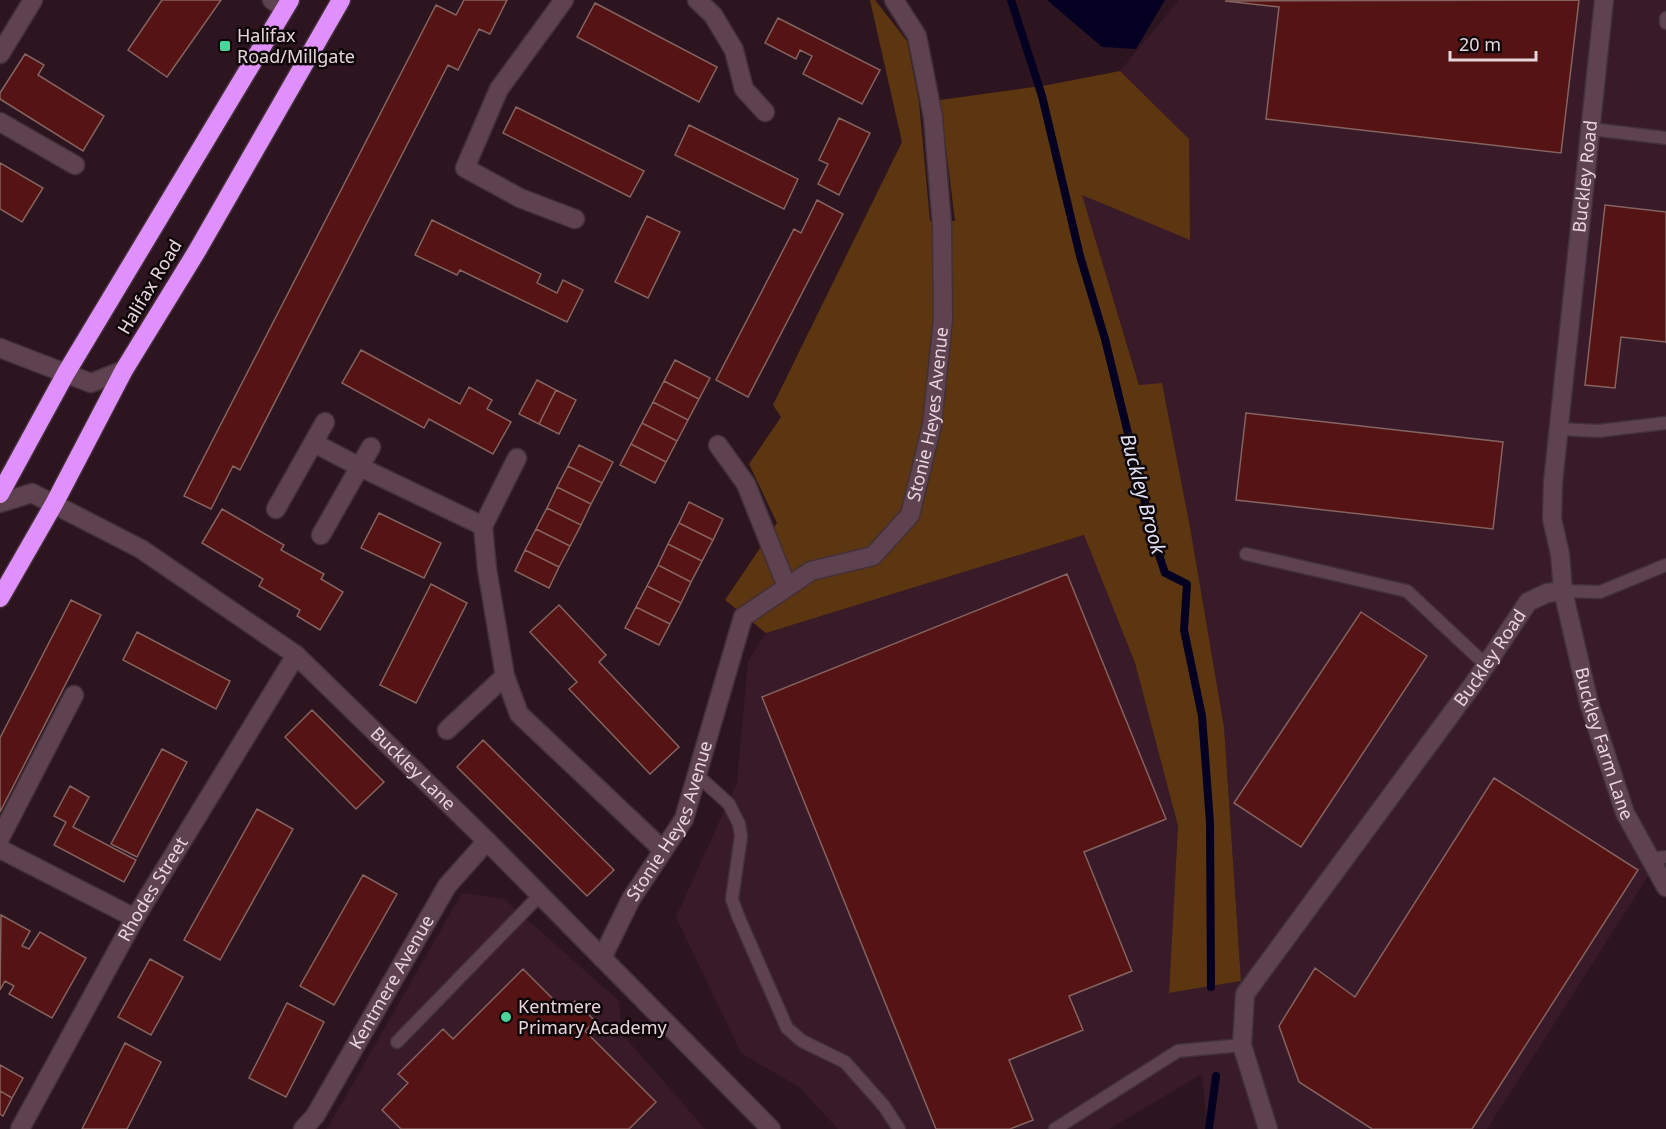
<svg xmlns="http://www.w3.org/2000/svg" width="1666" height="1129" viewBox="0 0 1666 1129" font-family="'Noto Sans',sans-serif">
<rect width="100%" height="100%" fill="#2d1520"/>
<path fill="#391a29" d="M1179 0H1666V848L1487 1129H1207L1202 1074 1109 1129H838L799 1087 741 1053 676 917 737 783 748 661 766 633 1084 535 1135 663 1178 826 1169 993 1241 981 1224 727 1190 527 1162 384 1140 386 1081 194 1189 139 1120 71Z
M462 893 504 899 619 1001 622 1034 705 1129H327Z"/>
<path fill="#5c3511" d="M870 0H875L907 41 919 102 930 221H955L940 100 1048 85 1120 71 1189 139 1190 240 1082 195 1139 385 1162 383 1190 527 1224 727 1241 981 1169 993 1178 826 1135 663 1084 535 766 633 725 600 777 523 749 464 781 417 773 405 902 142Z"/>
<path fill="#050022" d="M1047 0H1165L1136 49 1102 47Z"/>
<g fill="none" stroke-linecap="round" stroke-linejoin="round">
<path stroke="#050022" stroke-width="8" d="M1011 0 1042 96 1080 256 1105 339 1154 540 1165 573 1187 584 1184 630 1202 716 1210 822 1211 987
M1209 1129 1216 1076"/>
</g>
<path fill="#551313" stroke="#846360" stroke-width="1.5" d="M162 0H221L167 77 128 50Z
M464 0H507L490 34 479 29 458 70 448 65 240 470 233 466 211 509 184 496 436 5 456 15Z
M1579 0 1561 153 1266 119 1279 7 1225 1Z
M595 3 717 67 699 102 577 37Z
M778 18 880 70 862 104 803 74 812 56 800 50 796 59 765 43Z
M25 54 44 65 38 75 104 116 83 151 0 99V93Z
M516 107 644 171 630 197 503 133Z
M839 118 870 133 839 195 818 184 828 164 819 160Z
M689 125 798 179 784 209 675 155Z
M0 163 43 188 22 222 0 209Z
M817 200 843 214 748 397 716 380 794 229 801 233Z
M1605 205 1666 212V342L1621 337 1615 388 1585 385Z
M647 216 680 232 648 298 615 282Z
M432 220 541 274 537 283 557 293 563 280 583 290 567 322 460 270 457 275 415 255Z
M361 350 460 404 469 387 492 400 487 409 511 422 493 454 429 419 424 428 342 383Z
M675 360 710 378 699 399 664 381Z
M537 380 556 390 539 424 519 414Z
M664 381 699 399 688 420 653 402Z
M556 390 576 400 559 434 539 424Z
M653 402 688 420 677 441 642 423Z
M1246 413 1503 442 1493 529 1236 500Z
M642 423 677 441 666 462 631 444Z
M631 444 666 462 655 483 620 465Z
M579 445 613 462 602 483 568 466Z
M568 466 602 483 591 504 557 487Z
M557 487 591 504 581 525 547 508Z
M689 502 723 519 713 540 679 523Z
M547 508 581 525 570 546 536 529Z
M222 509 284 545 281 550 324 574 321 579 343 592 320 630 297 616 300 610 259 586 263 579 202 543Z
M379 513 441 543 424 578 361 548Z
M679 523 713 540 702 561 668 544Z
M536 529 570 546 559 567 525 550Z
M668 544 702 561 691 582 658 565Z
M525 550 559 567 549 588 515 571Z
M658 565 691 582 681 603 647 586Z
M1067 574 1166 819 1084 852 1132 971 1069 996 1083 1030 1009 1060 1033 1120 1010 1129H936L762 697Z
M431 584 467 603 416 703 380 685Z
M647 586 681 603 670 624 636 607Z
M71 600 101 615 0 812V738Z
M559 605 606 655 599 662 679 747 650 774 569 689 577 682 530 632Z
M636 607 670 624 659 645 625 628Z
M1361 612 1427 656 1301 847 1234 803Z
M137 632 230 681 216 709 123 660Z
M312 710 384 782 356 809 285 737Z
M483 740 614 870 587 896 457 767Z
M162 749 187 762 137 857 111 844Z
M1494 778 1638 870 1472 1129H1372L1299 1082 1279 1026 1315 968 1355 997Z
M70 786 89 797 73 827 136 860 124 882 54 845 66 822 54 816Z
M257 809 293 829 220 960 184 940Z
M363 875 397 894 334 1005 300 986Z
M1 915 30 931 22 946 29 949 40 932 86 958 52 1018 9 994 14 986 5 981 0 990Z
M150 959 183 977 151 1035 118 1017Z
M523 969 565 1011 575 1001 595 1021 585 1031 656 1102 629 1129H401L382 1110 408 1083 398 1074 443 1029 453 1039Z
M287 1003 324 1022 286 1097 249 1078Z
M125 1043 161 1062 127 1129H82Z
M0 1065 23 1078 12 1098 0 1091Z
M0 1091 12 1098 3 1116 0 1114Z"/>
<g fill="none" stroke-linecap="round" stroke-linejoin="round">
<defs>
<path id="lane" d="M1666 18V23
M1591 129 1666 138
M1559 429 1598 431 1666 423
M1246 554 1407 591 1486 665
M1563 591 1600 592 1666 565
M697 775 729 804 739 824 741 836 732 899 738 916 787 1028 802 1041 845 1062 884 1106 899 1129
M1651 859 1666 857
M397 1042 541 894
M1055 1129 1178 1051 1242 1045"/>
<g id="street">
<path d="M272 0 285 8"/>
<path d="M564 0 499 89 465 168 520 198 575 219"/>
<path d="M697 0 713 15 734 50 744 89 765 112"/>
<path d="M0 54 33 0"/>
<path d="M0 122 75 165"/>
<path d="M0 348 91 383 124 370"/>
<path d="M314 443 360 467 483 526 487 569 505 676 519 714 663 850"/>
<path d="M718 445 746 484 787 587"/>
<path id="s1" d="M0 503 32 493 141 549 296 655 487 841 771 1129"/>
<path d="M276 509 325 422"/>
<path d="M483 526 517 458"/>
<path d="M321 535 371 447"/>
<path id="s2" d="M1563 591 1589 703 1625 813 1666 887"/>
<path d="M447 730 505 676"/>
<path d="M0 838 74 695"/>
<path d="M0 849 135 918"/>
<path id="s3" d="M602 958 631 899 684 819 743 617 811 571 873 556 910 515 932 425 943 319 942 225 933 117 917 36 894 0"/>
<path id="s4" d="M20 1129 135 918 296 655"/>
<path id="s5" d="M303 1129 315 1116 447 886 487 841"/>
<path id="s6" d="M1268 1129 1242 1045 1245 994 1474 683 1528 602 1547 593 1563 591 1560 554 1552 519 1553 482 1604 0"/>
</g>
<path id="highway" d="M0 494 66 373 290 0
M0 598 54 504 124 370 197 251 341 0"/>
</defs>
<use href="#lane" stroke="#423038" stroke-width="15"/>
<use href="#street" stroke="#423038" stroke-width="21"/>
<use href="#highway" stroke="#423038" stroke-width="21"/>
<use href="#lane" stroke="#5e424f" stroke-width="12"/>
<use href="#street" stroke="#5e424f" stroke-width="18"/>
<use href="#highway" stroke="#e090fd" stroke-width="18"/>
</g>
<g fill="#4dd39a" stroke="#0e0509" stroke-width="2">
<rect x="219" y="40" width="12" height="12" rx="3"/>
<circle cx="506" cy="1017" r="6"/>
</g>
<g text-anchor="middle" stroke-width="5" stroke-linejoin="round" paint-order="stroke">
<g font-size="18" fill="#e7d5dc" stroke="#0e0509" text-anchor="start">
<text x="237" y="42">Halifax<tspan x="237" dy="21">Road/Millgate</tspan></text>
<text x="518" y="1013">Kentmere<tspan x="518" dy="21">Primary Academy</tspan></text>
</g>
<g font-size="18" fill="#e7d5dc" stroke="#0e0509">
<text dy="6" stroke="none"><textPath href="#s6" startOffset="1077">Buckley Road</textPath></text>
<text transform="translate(150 287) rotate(-59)" y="6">Halifax Road</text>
<text dy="6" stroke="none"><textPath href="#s3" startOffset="676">Stonie Heyes Avenue</textPath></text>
<text dy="6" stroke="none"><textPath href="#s6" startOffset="555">Buckley Road</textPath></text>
<text dy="6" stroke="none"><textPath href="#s2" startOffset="158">Buckley Farm Lane</textPath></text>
<text dy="6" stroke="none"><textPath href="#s1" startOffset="507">Buckley Lane</textPath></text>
<text dy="6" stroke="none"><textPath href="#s3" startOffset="154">Stonie Heyes Avenue</textPath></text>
<text dy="6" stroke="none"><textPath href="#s4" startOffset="274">Rhodes Street</textPath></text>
<text dy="6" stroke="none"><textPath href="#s5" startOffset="172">Kentmere Avenue</textPath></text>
</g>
<g font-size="20" font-style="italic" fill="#dfe1f3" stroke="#0e0509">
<text transform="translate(1143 494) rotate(75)" y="7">Buckley Brook</text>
</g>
</g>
<path d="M1450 51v9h86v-9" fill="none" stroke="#e7d5dc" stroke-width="3"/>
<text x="1459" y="51" font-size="18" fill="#e7d5dc" stroke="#0e0509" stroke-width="4.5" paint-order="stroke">20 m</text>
</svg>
